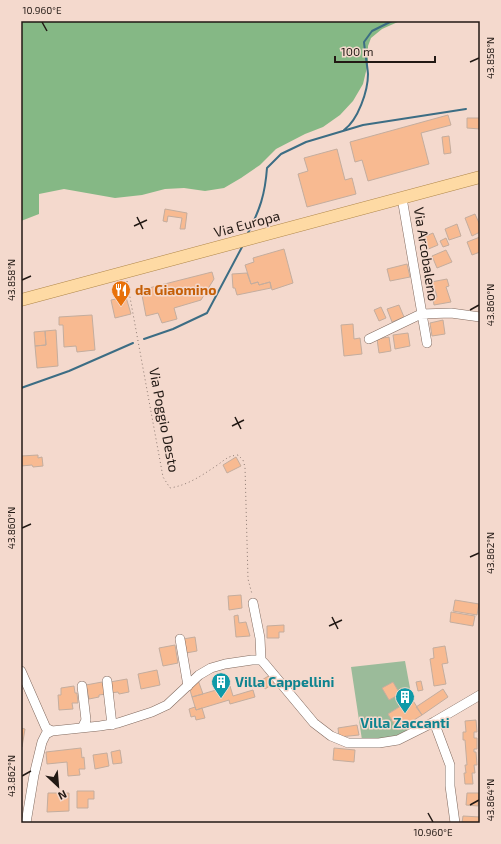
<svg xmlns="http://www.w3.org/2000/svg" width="501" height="844" viewBox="0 0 501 844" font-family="'Exo 2',sans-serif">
<rect width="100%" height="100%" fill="#f4d9cd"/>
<path fill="#9bbb9a" d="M405 661 412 699 388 714 398 730 406 725 410 731 396 738 362 740 351 667Z"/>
<path fill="#85b885" d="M21 21H400L382 29 371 38 368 46V63L363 84 353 101 340 115 323 127 305 134 276 149 260 165 241 178 224 188 205 191 184 188 165 189 142 195 115 198 64 189 39 194V214L21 221Z"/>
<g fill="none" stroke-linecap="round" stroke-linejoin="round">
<path stroke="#3c6d84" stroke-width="2" d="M344 130C358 120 368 91 368 74 367 63 365 53 364 42L372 31 392 21
M248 233C260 209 265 195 267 168L281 154 306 142 363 125 466 109
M144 339 173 329 207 313 242 247
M21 388 69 371 133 343"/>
</g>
<path fill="#f8ba91" stroke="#c4ad9e" d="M448 115 451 125 421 133 429 164 368 181 362 160 355 162 350 142Z
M467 118H480V129L467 128Z
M449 136 451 153 444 154 442 137Z
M337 149 345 180 352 178 356 194 307 207 298 174 308 171 304 158Z
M165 209 187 213 185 229H180L182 218 168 216 167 222 163 221Z
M475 214 480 225V232L472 236 465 218Z
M457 224 461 236 449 240 445 229Z
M433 233 438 245 426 250 421 238Z
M480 237V252L472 255 467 242Z
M446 238 449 245 443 247 440 241Z
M284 249 293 283 272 290 270 282 259 285 258 282 251 284 245 265 254 262 253 258Z
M446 250 452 262 437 268 432 256Z
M407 264 410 277 390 281 387 269Z
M212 272 214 279 201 300 174 308 177 319 162 323 158 313 146 316 141 290Z
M247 273 251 284 258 282 259 285 270 282 271 288 237 295 235 288H233L232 274Z
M447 279 449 286 446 287 451 302 434 305 433 298 437 297 435 289 432 290 431 282Z
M126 297 131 314 115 318 111 300Z
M399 305 404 317 392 322 387 309Z
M381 307 386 318 379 321 374 310Z
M92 315 95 350 77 352 76 346 64 347 63 325H59V317Z
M443 320 445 334 432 336 430 323Z
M353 324 354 339 360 338 362 354 344 356 341 325Z
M56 330 58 366 37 368 35 346 46 345 45 331Z
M45 331 46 345 35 346 34 332Z
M408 333 410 346 395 349 393 335Z
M389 337 391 351 379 353 377 339Z
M38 455V458L42 457 43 466 33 467 32 465 21 466V456Z
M236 457 241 466 227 473 223 465Z
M241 595 242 608 229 610 228 596Z
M455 600 479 604 477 615 453 611Z
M451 612 475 616 473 626 450 622Z
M238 615 239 623 246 622 250 636 236 637 234 616Z
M284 625V632H279V638H267V626Z
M195 637 197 651 186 653 183 639Z
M175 645 178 663 163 666 159 648Z
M445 646 448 663 442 664 446 684 434 686 430 659 434 658 433 648Z
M157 670 160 685 141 689 138 674Z
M272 674 277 681 265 689 260 681Z
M127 679 129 692 119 694 118 692 111 693 110 682Z
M198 680 203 694 192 697 190 690Z
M421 681 423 690 418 691 416 682Z
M102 682 106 694 99 695V697L89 699 86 685Z
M393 682 400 694 389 700 382 688Z
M74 686 75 693H77L78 703H72L73 709 59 710 58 695H61V688Z
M230 686 233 696 253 690 255 697 230 704 229 700 196 710 192 697Z
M443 689 448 697 422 715 416 707Z
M412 699 422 715 398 730 388 714Z
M195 707 196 710 202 708 205 718 196 720 195 716 191 717 189 709Z
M476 720 477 732H474V738H477V749H474V752H476L477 765H474L475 773H472L473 784H465L464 773H466L465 765H467L465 740H463V732H466L465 721Z
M357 725 359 735 339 737 338 728Z
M21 728 25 729 22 747H21Z
M81 748 82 758 84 757 85 769H79L80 775 68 776 67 762 47 764 46 752Z
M334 748 355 750 354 762 333 760Z
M120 750 122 763 113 764 111 752Z
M107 753 109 766 95 769 93 755Z
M77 791H94V799H88V808H77Z
M48 793H69V811L47 812Z
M467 793H479L478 806 466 805Z
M463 816 480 817V823H462Z"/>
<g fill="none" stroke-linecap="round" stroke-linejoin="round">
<defs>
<path id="minor" d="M402 198 427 343
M369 339 421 314 451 313 480 317
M253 603 260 638 261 660
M180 639 188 686
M21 671 46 728 52 731
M107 681 112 725
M82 686 86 720 82 728
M434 722 450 765V786L455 823
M26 823 34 775 42 742 46 734 52 731 100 726 118 723 152 712 167 705 199 675 211 668 225 664 252 660H261L264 663 314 723 331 736 348 743H379L398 740 434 722 480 695"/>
<path id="major" d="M21 300 480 177"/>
</defs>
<use href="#minor" stroke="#816a5f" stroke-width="10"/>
<use href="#major" stroke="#b0874a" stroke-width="13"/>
<path stroke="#8c7a72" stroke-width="1" stroke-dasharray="1 3" stroke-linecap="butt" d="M127 281 163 477 170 488C188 485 201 476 216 466 225 460 227 456 238 455L243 460 245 467 248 579 252 594"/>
<use href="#minor" stroke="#fff" stroke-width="9"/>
<use href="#major" stroke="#fedaa4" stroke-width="12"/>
</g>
<path fill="none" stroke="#221914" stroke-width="1.5" d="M42 22 47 31M470 62 479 58M137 217 143 229M134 226 147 220M22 280 31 276M470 310 479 305M235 417 241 429M232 426 244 420M22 528 31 524M470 557 479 553M332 617 338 629M329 626 342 620M22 776 31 771M470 805 479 800M428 813 433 822"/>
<defs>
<symbol id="restaurant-pin" viewBox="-11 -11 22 30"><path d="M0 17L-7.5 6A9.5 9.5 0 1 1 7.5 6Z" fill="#e8710a" stroke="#f4d9cd"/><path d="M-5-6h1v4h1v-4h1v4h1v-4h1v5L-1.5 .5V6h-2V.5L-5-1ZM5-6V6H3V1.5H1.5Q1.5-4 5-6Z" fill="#fff"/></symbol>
<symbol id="building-pin" viewBox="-11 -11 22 30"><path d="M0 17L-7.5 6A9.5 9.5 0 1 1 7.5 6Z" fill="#0f9aa8" stroke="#f4d9cd"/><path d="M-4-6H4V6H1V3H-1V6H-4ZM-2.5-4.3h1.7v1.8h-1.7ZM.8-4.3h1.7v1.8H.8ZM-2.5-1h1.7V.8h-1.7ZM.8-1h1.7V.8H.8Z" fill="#fff"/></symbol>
</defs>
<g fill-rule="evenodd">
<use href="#restaurant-pin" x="110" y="279" width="22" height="30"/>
<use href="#building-pin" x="210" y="671" width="22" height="30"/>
<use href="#building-pin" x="394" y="686" width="22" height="30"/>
</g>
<g text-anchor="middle" stroke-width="3" stroke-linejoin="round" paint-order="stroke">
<g font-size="14" fill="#221914" stroke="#f4d9cd">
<text transform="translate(247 224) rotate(-15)" y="5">Via Europa</text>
<text transform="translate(426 254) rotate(81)" y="5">Via Arcobaleno</text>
<text transform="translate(164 420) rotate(79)" y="5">Via Poggio Desto</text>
</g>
<g font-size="14" font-weight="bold" fill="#c56008" stroke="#f4d9cd" text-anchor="start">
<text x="135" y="295">da Giaomino</text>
</g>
<g font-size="14" font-weight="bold" fill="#0d838f" stroke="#f4d9cd" text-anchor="start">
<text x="235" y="687">Villa Cappellini</text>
<text x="405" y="728" text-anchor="middle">Villa Zaccanti</text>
</g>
</g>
<rect width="501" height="844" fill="none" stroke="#f4d9cd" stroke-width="44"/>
<g transform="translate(58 786) rotate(154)" stroke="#f4d9cd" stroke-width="3" paint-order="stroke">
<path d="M0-3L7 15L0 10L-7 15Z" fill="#221914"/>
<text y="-6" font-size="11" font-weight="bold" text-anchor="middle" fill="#221914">N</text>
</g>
<path d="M335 56v6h100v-6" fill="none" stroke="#221914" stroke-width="2"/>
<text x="341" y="56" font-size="12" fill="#221914" stroke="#f4d9cd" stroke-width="3" paint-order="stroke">100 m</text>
<rect x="22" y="22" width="457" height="800" fill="none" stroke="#221914" stroke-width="1.5"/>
<g font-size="10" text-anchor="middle" fill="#221914">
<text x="42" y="14">10.960°E</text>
<text transform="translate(490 58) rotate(-90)" y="4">43.858°N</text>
<text transform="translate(11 280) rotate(-90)" y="4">43.858°N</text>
<text transform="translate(490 305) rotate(-90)" y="4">43.860°N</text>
<text transform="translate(11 528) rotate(-90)" y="4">43.860°N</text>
<text transform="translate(490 553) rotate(-90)" y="4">43.862°N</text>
<text transform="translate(11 776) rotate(-90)" y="4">43.862°N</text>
<text transform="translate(490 800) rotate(-90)" y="4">43.864°N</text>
<text x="433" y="836">10.960°E</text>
</g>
</svg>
